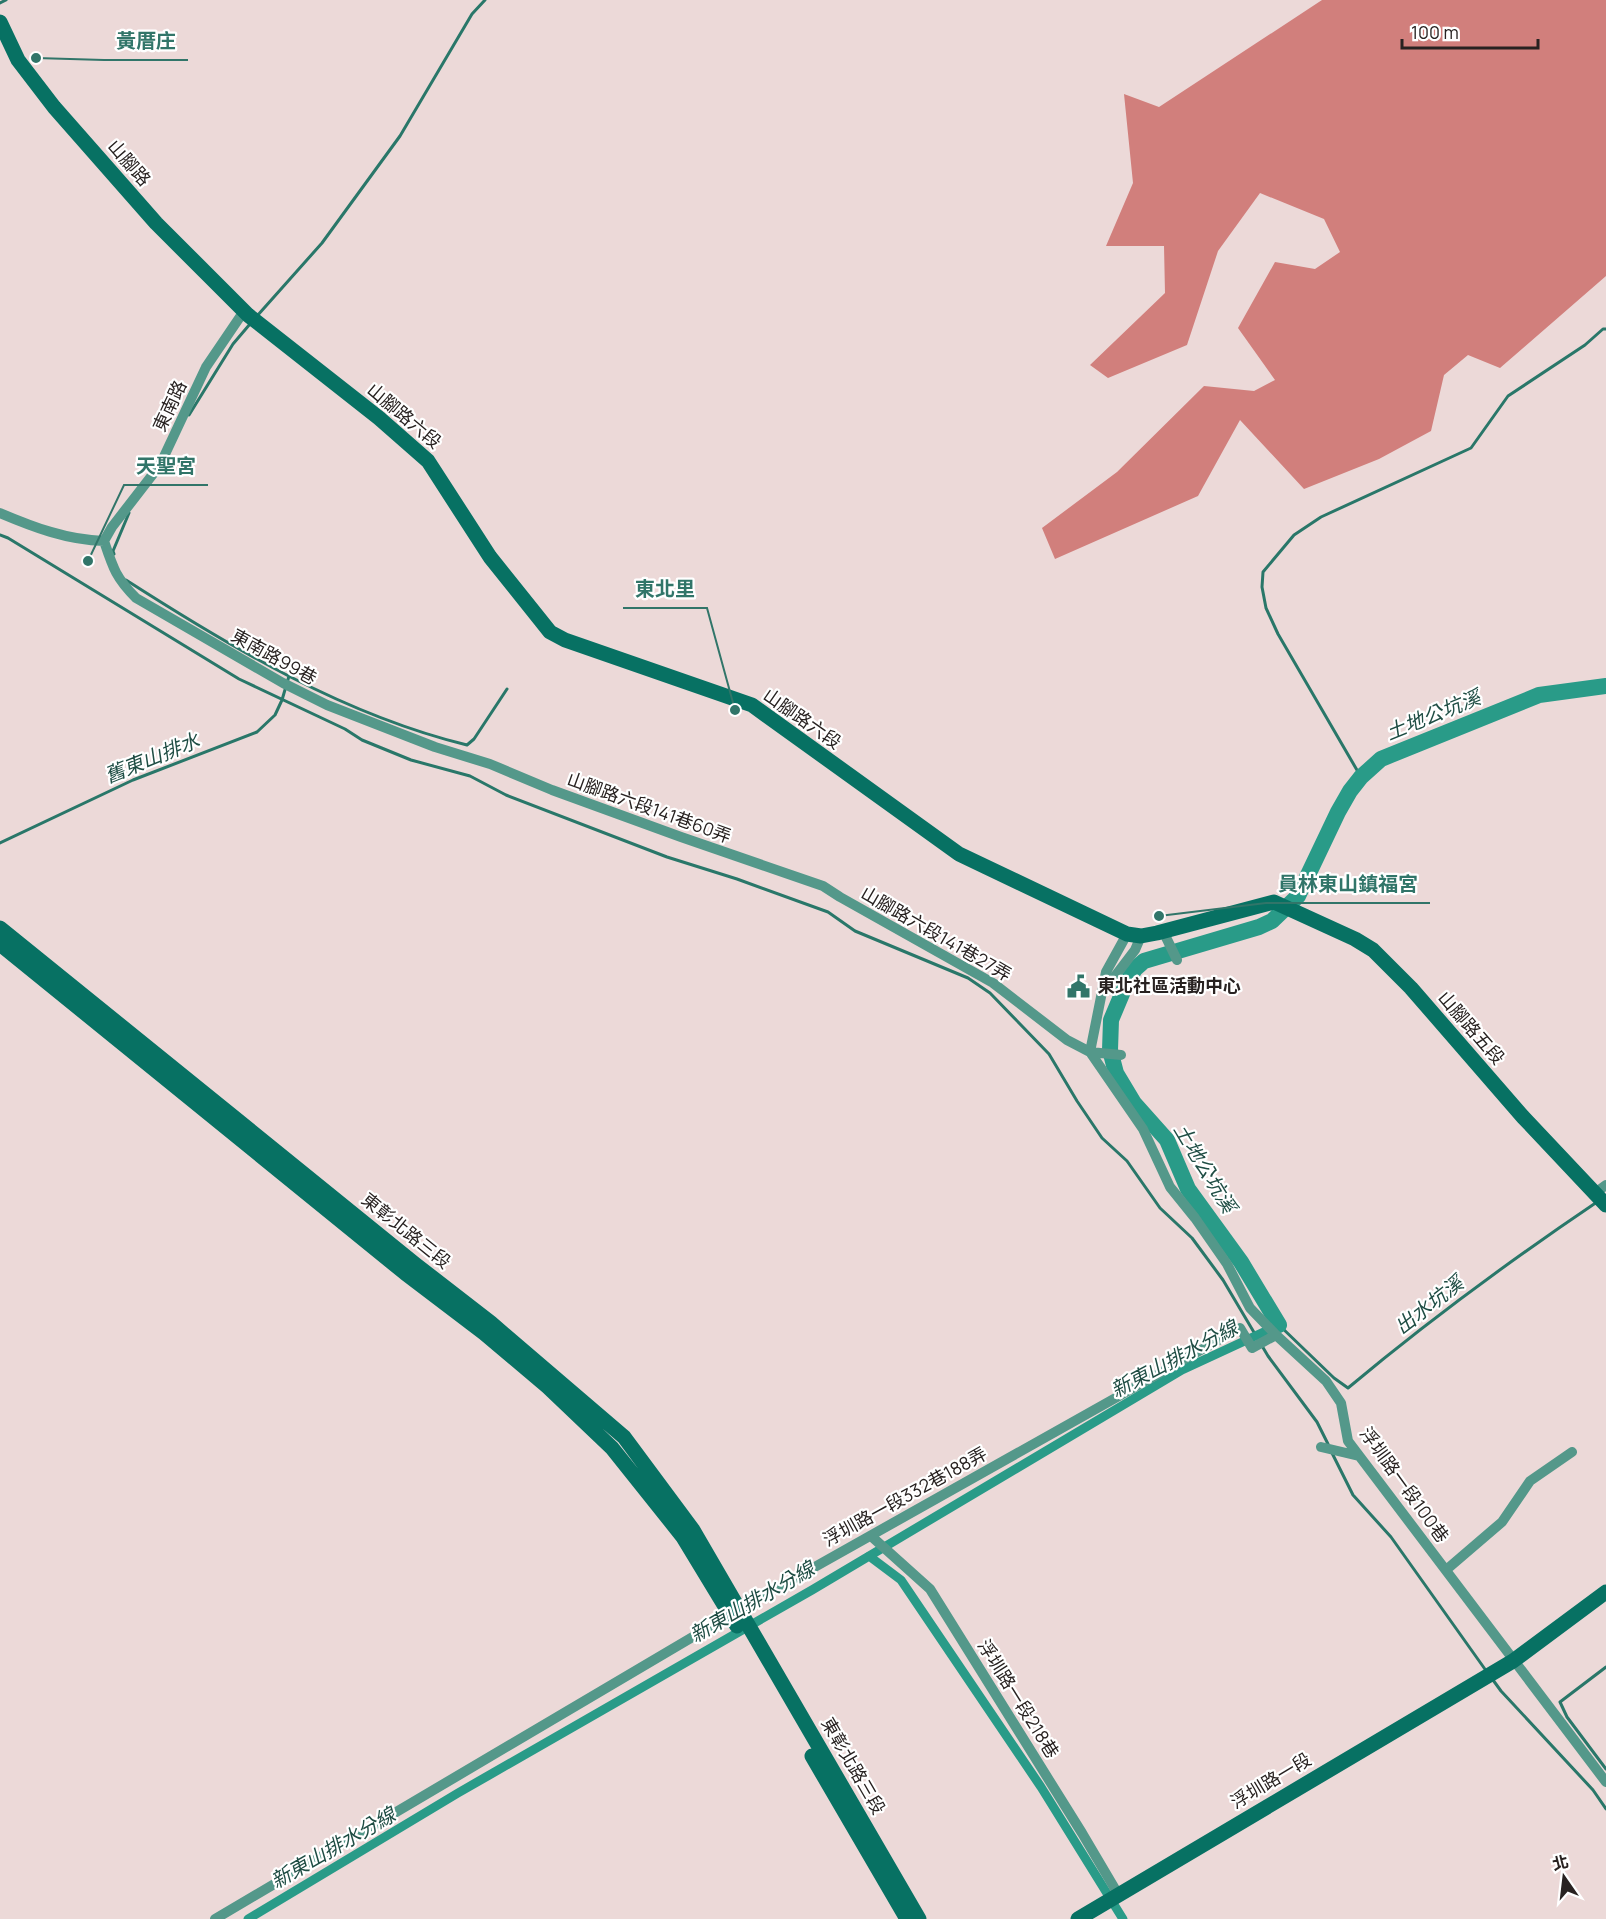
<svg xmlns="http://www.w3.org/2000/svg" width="1606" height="1919" viewBox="0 0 1606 1919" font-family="Manrope,'Noto Sans TC',sans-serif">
<rect width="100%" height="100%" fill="#ecd9d8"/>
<path fill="#d17f7c" d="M1322 0H1606V276L1500 368 1468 355 1444 375 1431 431 1379 459 1304 489 1240 420 1198 496 1055 559 1042 528 1117 472 1204 386 1254 391 1275 380 1238 328 1275 262 1315 269 1340 252 1324 219 1260 193 1218 251 1187 345 1108 378 1090 365 1165 293 1164 246H1106L1133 183 1124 94 1159 107Z"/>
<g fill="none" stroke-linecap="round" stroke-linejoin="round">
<path stroke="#297769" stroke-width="3" d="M0 3 6 0
M257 316 322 243 400 136 472 14 485 0
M189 415 233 344 250 324
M0 535 8 538 239 679 345 729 362 740 411 760 470 776 506 795 667 857 737 879 828 912 855 931 968 978 990 993 1049 1054 1077 1101 1102 1138 1127 1161 1160 1208 1192 1238 1223 1280 1268 1356 1317 1422 1328 1444
M114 554 113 551 129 513
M126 580C232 648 344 715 467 745L474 739 507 689
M1361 777 1278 634 1266 608 1262 587 1263 572 1294 535 1321 517 1471 448 1508 396 1585 345 1603 329H1606
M0 843 133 780 257 732 275 715 282 700 289 676
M1279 1325 1334 1378 1348 1388C1428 1321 1511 1260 1597 1202
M1332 1453 1353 1495 1391 1537 1487 1672
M1606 1667 1560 1702 1567 1717 1606 1769
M1493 1680 1501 1691 1593 1790 1606 1809"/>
<path stroke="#299b88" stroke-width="9" d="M869 1556 901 1580 1041 1787 1123 1919
M248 1919 458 1793 812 1590 1182 1370 1279 1325"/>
<path stroke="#299b88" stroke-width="16" d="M1279 1325 1241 1262 1188 1189 1167 1140 1134 1103 1116 1073 1110 1050 1111 1020 1127 982 1135 969 1144 961 1259 927 1272 921 1298 896 1338 812 1350 791 1361 777 1381 759 1539 695 1606 686"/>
<path stroke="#54988a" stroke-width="10" d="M0 513C33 527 67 540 104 541
M104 541C113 568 116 578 136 598L283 683 327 705 435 747 490 764 552 790 681 837 823 886 840 897 993 983 1067 1040 1090 1052 1121 1055
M104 541 112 527 160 465 206 367 244 311
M1163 931 1177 960
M1127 934 1106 972 1090 1052 1143 1129 1170 1187 1195 1218 1227 1264 1250 1308 1276 1335 1326 1381 1341 1403 1348 1441 1606 1782
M1106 988 1135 950 1141 936
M1595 1193 1606 1185
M1321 1447 1359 1456
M871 1536 930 1589 1082 1833 1118 1894
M1446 1570 1502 1522 1530 1481 1572 1452
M215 1919 740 1609 1240 1328 1252 1348 1276 1335"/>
<path stroke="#077163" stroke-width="15" d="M0 22 18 60 54 107 156 223 248 315 379 418 428 461 490 557 550 632 565 640 752 705 959 854 1127 934 1141 936 1157 933 1274 902 1355 939 1373 950 1411 988 1523 1117 1606 1205
M0 928 415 1264 491 1323 624 1437 693 1530 919 1919
M0 944 405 1273 484 1333 548 1387 612 1448 683 1537 737 1626
M812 1756 907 1919
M1078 1919 1513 1661 1606 1592"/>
</g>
<defs>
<symbol id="civic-bare" viewBox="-9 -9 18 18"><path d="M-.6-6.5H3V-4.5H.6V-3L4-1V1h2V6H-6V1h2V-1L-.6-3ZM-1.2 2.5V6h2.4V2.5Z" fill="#317569" stroke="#fff" stroke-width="2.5" paint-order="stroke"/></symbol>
</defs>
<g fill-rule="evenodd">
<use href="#civic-bare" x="1062" y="970" width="33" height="33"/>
</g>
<g text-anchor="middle" stroke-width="4.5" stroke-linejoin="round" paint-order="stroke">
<g font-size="18" fill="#282221" stroke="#fff">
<text transform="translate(129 163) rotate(49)" y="6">山腳路</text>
<text transform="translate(170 406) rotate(-65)" y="6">東南路</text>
<text transform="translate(404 416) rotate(40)" y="6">山腳路六段</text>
<text transform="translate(274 657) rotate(29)" y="6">東南路99巷</text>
<text transform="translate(802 719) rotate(35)" y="6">山腳路六段</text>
<text transform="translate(649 808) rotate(20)" y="6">山腳路六段141巷60弄</text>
<text transform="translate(936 934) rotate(30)" y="6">山腳路六段141巷27弄</text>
<text transform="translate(1471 1028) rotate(49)" y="6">山腳路五段</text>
<text transform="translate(406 1231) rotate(39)" y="6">東彰北路三段</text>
<text transform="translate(1404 1485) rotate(54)" y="6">浮圳路一段100巷</text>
<text transform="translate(905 1497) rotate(-29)" y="6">浮圳路一段332巷188弄</text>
<text transform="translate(1018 1699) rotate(58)" y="6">浮圳路一段218巷</text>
<text transform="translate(853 1766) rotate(60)" y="6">東彰北路三段</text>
<text transform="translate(1271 1781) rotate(-31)" y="6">浮圳路一段</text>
</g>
<g font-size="18" font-weight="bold" fill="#282221" stroke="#fff" text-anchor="start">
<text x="1097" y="992">東北社區活動中心</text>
</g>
<g font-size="20" font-style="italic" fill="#1f4d44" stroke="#fff">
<text transform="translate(1433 715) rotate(-22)" y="7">土地公坑溪</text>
<text transform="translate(152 758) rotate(-22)" y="7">舊東山排水</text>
<text transform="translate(1205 1168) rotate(59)" y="7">土地公坑溪</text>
<text transform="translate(1429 1305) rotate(-38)" y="7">出水坑溪</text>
<text transform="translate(1174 1359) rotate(-28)" y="7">新東山排水分線</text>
<text transform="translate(752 1602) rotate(-30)" y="7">新東山排水分線</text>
<text transform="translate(333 1848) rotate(-30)" y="7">新東山排水分線</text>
</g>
</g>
<path fill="none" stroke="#317569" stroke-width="2" d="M36 58L104 60H188M88 561L124 485H208M735 710L707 608H623M1159 916L1266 903H1430"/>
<g fill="#317569" stroke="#fff" stroke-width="2">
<circle cx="36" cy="58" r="6"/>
<circle cx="88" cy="561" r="6"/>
<circle cx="735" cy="710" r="6"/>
<circle cx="1159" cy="916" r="6"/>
</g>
<g font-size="20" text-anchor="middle" font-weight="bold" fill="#317569" stroke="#fff" stroke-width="4.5" stroke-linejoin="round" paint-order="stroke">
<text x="146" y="48">黃厝庄</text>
<text x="166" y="473">天聖宮</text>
<text x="665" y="596">東北里</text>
<text x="1348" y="891">員林東山鎮福宮</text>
</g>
<g transform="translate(1564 1877) rotate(346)" stroke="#ffffff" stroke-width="4.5" paint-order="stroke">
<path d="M0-4.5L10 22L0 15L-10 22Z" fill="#282221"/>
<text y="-9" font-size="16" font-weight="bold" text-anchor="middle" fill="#282221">北</text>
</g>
<path d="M1402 39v9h136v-9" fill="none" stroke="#282221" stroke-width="3"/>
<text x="1411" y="39" font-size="18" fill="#282221" stroke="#ffffff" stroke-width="4.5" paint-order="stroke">100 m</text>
</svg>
